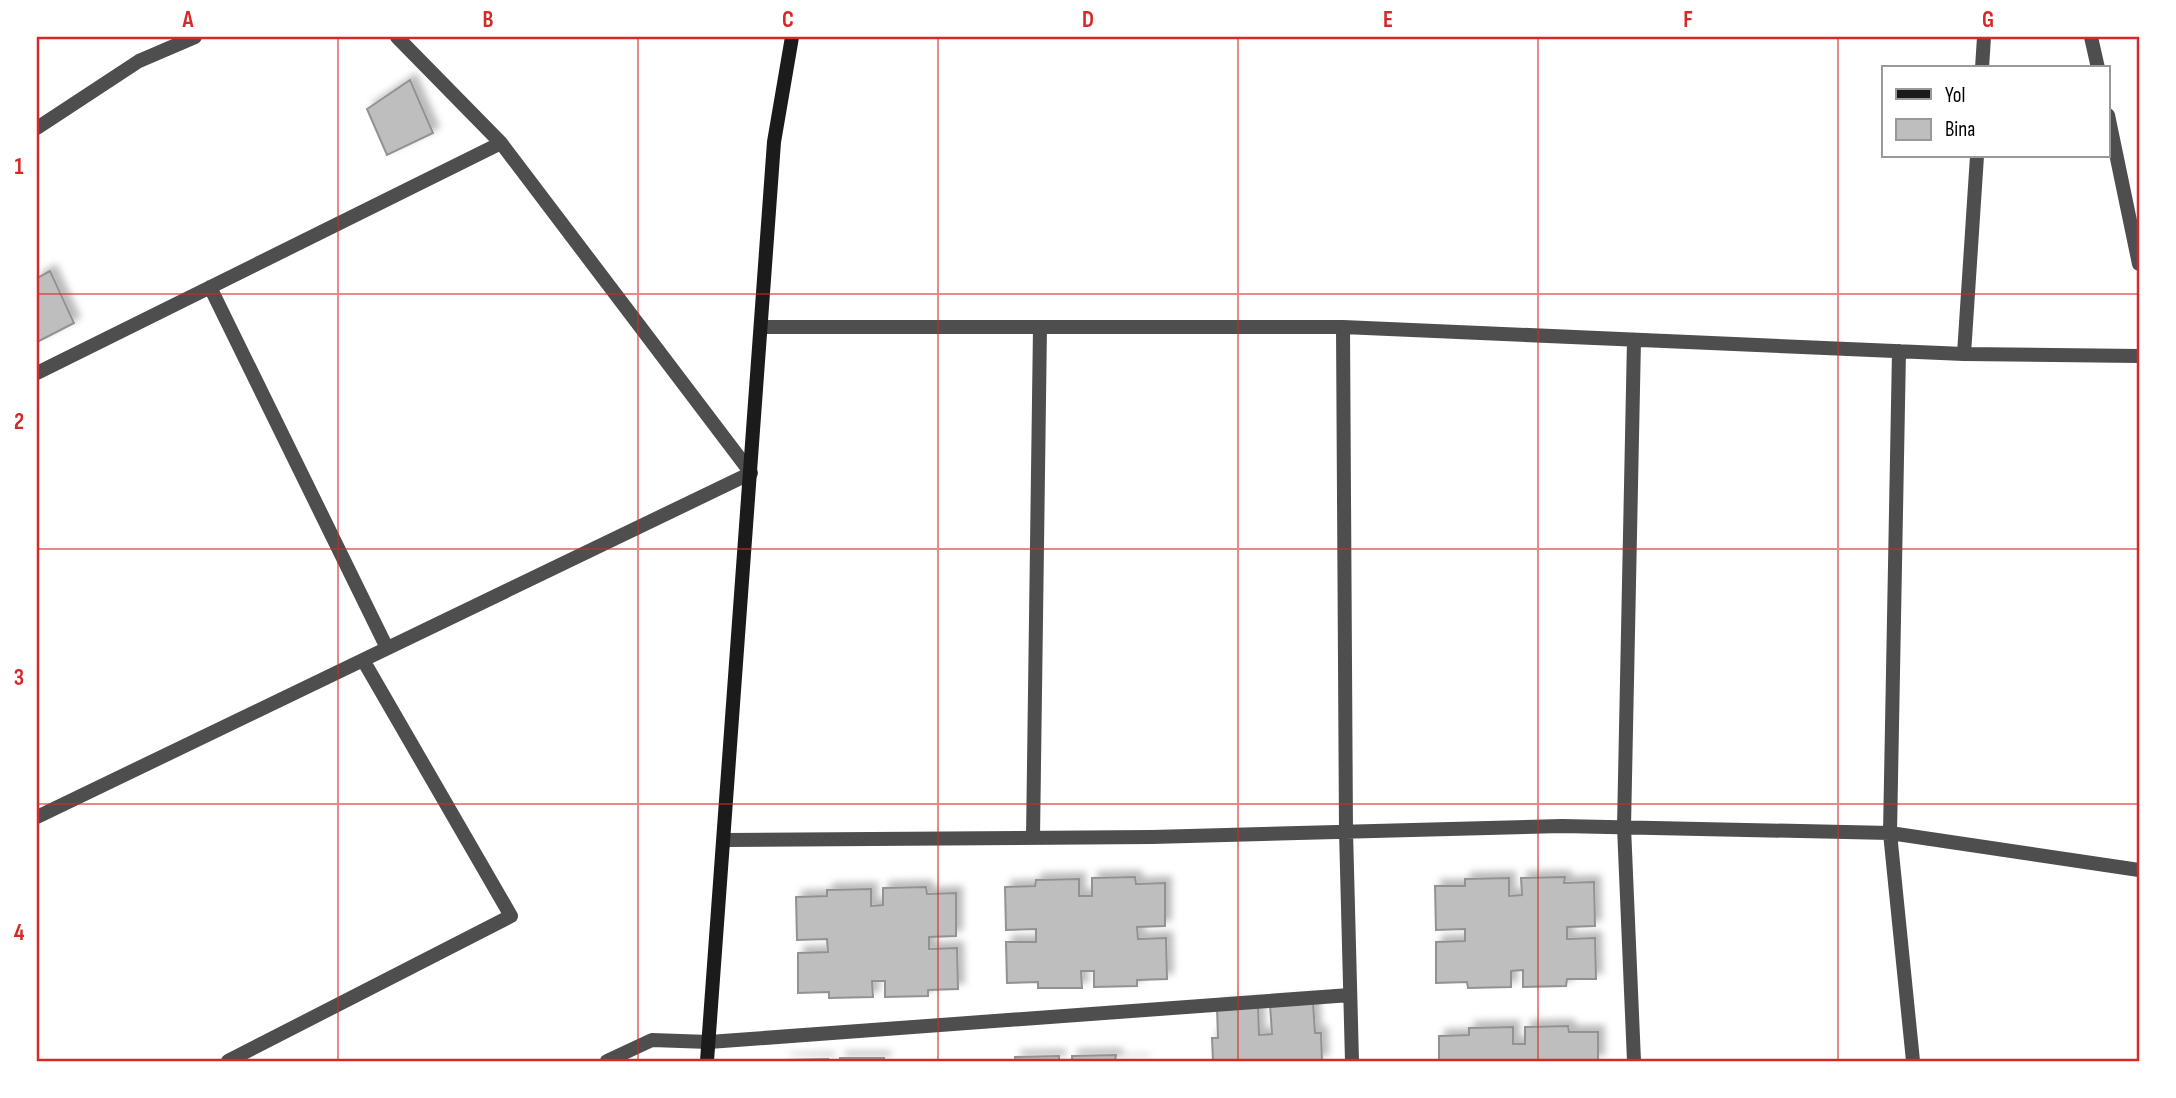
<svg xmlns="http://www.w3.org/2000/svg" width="2176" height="1098" viewBox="0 0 2176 1098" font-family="'Sofia Sans Condensed',sans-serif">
<defs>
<filter id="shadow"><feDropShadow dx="6" dy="-6" stdDeviation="3.5" flood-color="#0004"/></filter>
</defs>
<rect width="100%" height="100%" fill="#fff"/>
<path fill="#bebebe" stroke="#929292" stroke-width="2" filter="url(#shadow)" d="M410 80 433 133 387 155 367 109Z
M50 271 74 323 37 342V278Z
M1135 877 1136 884 1165 883V926L1137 927 1138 939 1166 938 1167 979 1137 980V986L1094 987V971H1081L1082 988H1038V982L1007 983 1006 942H1036V929L1006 930 1005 887 1035 886 1036 880 1079 879V896H1092V878Z
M1565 877 1564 883 1594 882 1595 926 1567 927V939L1595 938 1596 979H1567L1566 986 1523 987V970L1511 971V987L1468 988 1467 982 1436 983V942L1465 941V929L1436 930 1435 886H1465V879L1509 878V896L1522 895 1521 878Z
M926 887 927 894 956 893V936L929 937V949L957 948 958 989 928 990V996L885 997V981H872L873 997 829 998V992L798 993V953L828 952 827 939 797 940 796 897 827 896V890L871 889V906L883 905V888Z
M1313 1002 1315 1033H1321L1322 1061H1213L1212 1038H1218L1217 1007 1258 1005 1259 1035 1272 1034 1270 1005Z
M1568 1026 1569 1032H1598V1061H1439V1036L1469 1035V1028L1513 1027V1044H1525V1027Z
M1116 1055 1115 1061H1144H1072V1056Z
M1059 1056V1061H1016L1015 1057Z
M840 1058H884V1061H840Z
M828 1059V1061L784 1060Z"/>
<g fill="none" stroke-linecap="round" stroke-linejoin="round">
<path stroke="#4e4e4e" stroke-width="14" d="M2091 37 2098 68
M1982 68 1984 37
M2108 115 2139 264
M37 128 139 61 195 37
M210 287 387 648
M761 327H1343L1964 354 2139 356
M1343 327 1346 831 1352 1061
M1634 340 1624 827 1634 1061
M1899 351 1890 833 1913 1061
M1964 354 1977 156
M37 373 501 143
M37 817 751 473 501 143 397 37
M1033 838 1040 327
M724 840 1152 837 1562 826 1890 833 2139 870
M228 1061 511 916 363 660
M607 1061 652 1040 709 1042 1350 995"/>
<path stroke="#1b1b1b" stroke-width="14" d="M707 1061 774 142 792 37"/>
</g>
<path fill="none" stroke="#d62828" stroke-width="2" stroke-opacity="0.55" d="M338 37V1061M638 37V1061M938 37V1061M1238 37V1061M1538 37V1061M1838 37V1061M37 294H2139M37 549H2139M37 804H2139"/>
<rect width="2176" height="1098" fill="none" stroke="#ffffff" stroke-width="77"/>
<rect x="1882" y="66" width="228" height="91" fill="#ffffff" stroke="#999999" stroke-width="2"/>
<rect x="1896" y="89" width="35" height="10" fill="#1b1b1b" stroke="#999999" stroke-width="2"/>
<text x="1945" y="102" font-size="21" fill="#000000">Yol</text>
<rect x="1896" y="119" width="35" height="21" fill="#bebebe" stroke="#999999" stroke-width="2"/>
<text x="1945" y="136" font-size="21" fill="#000000">Bina</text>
<rect x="38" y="38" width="2100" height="1022" fill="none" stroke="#d62828" stroke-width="2.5"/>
<g font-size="23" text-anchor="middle" font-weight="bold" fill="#d62828">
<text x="188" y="27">A</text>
<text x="488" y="27">B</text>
<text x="788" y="27">C</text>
<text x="1088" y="27">D</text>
<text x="1388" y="27">E</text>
<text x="1688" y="27">F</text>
<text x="1988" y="27">G</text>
<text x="19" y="174">1</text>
<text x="19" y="429">2</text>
<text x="19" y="685">3</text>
<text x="19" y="940">4</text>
</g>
</svg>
